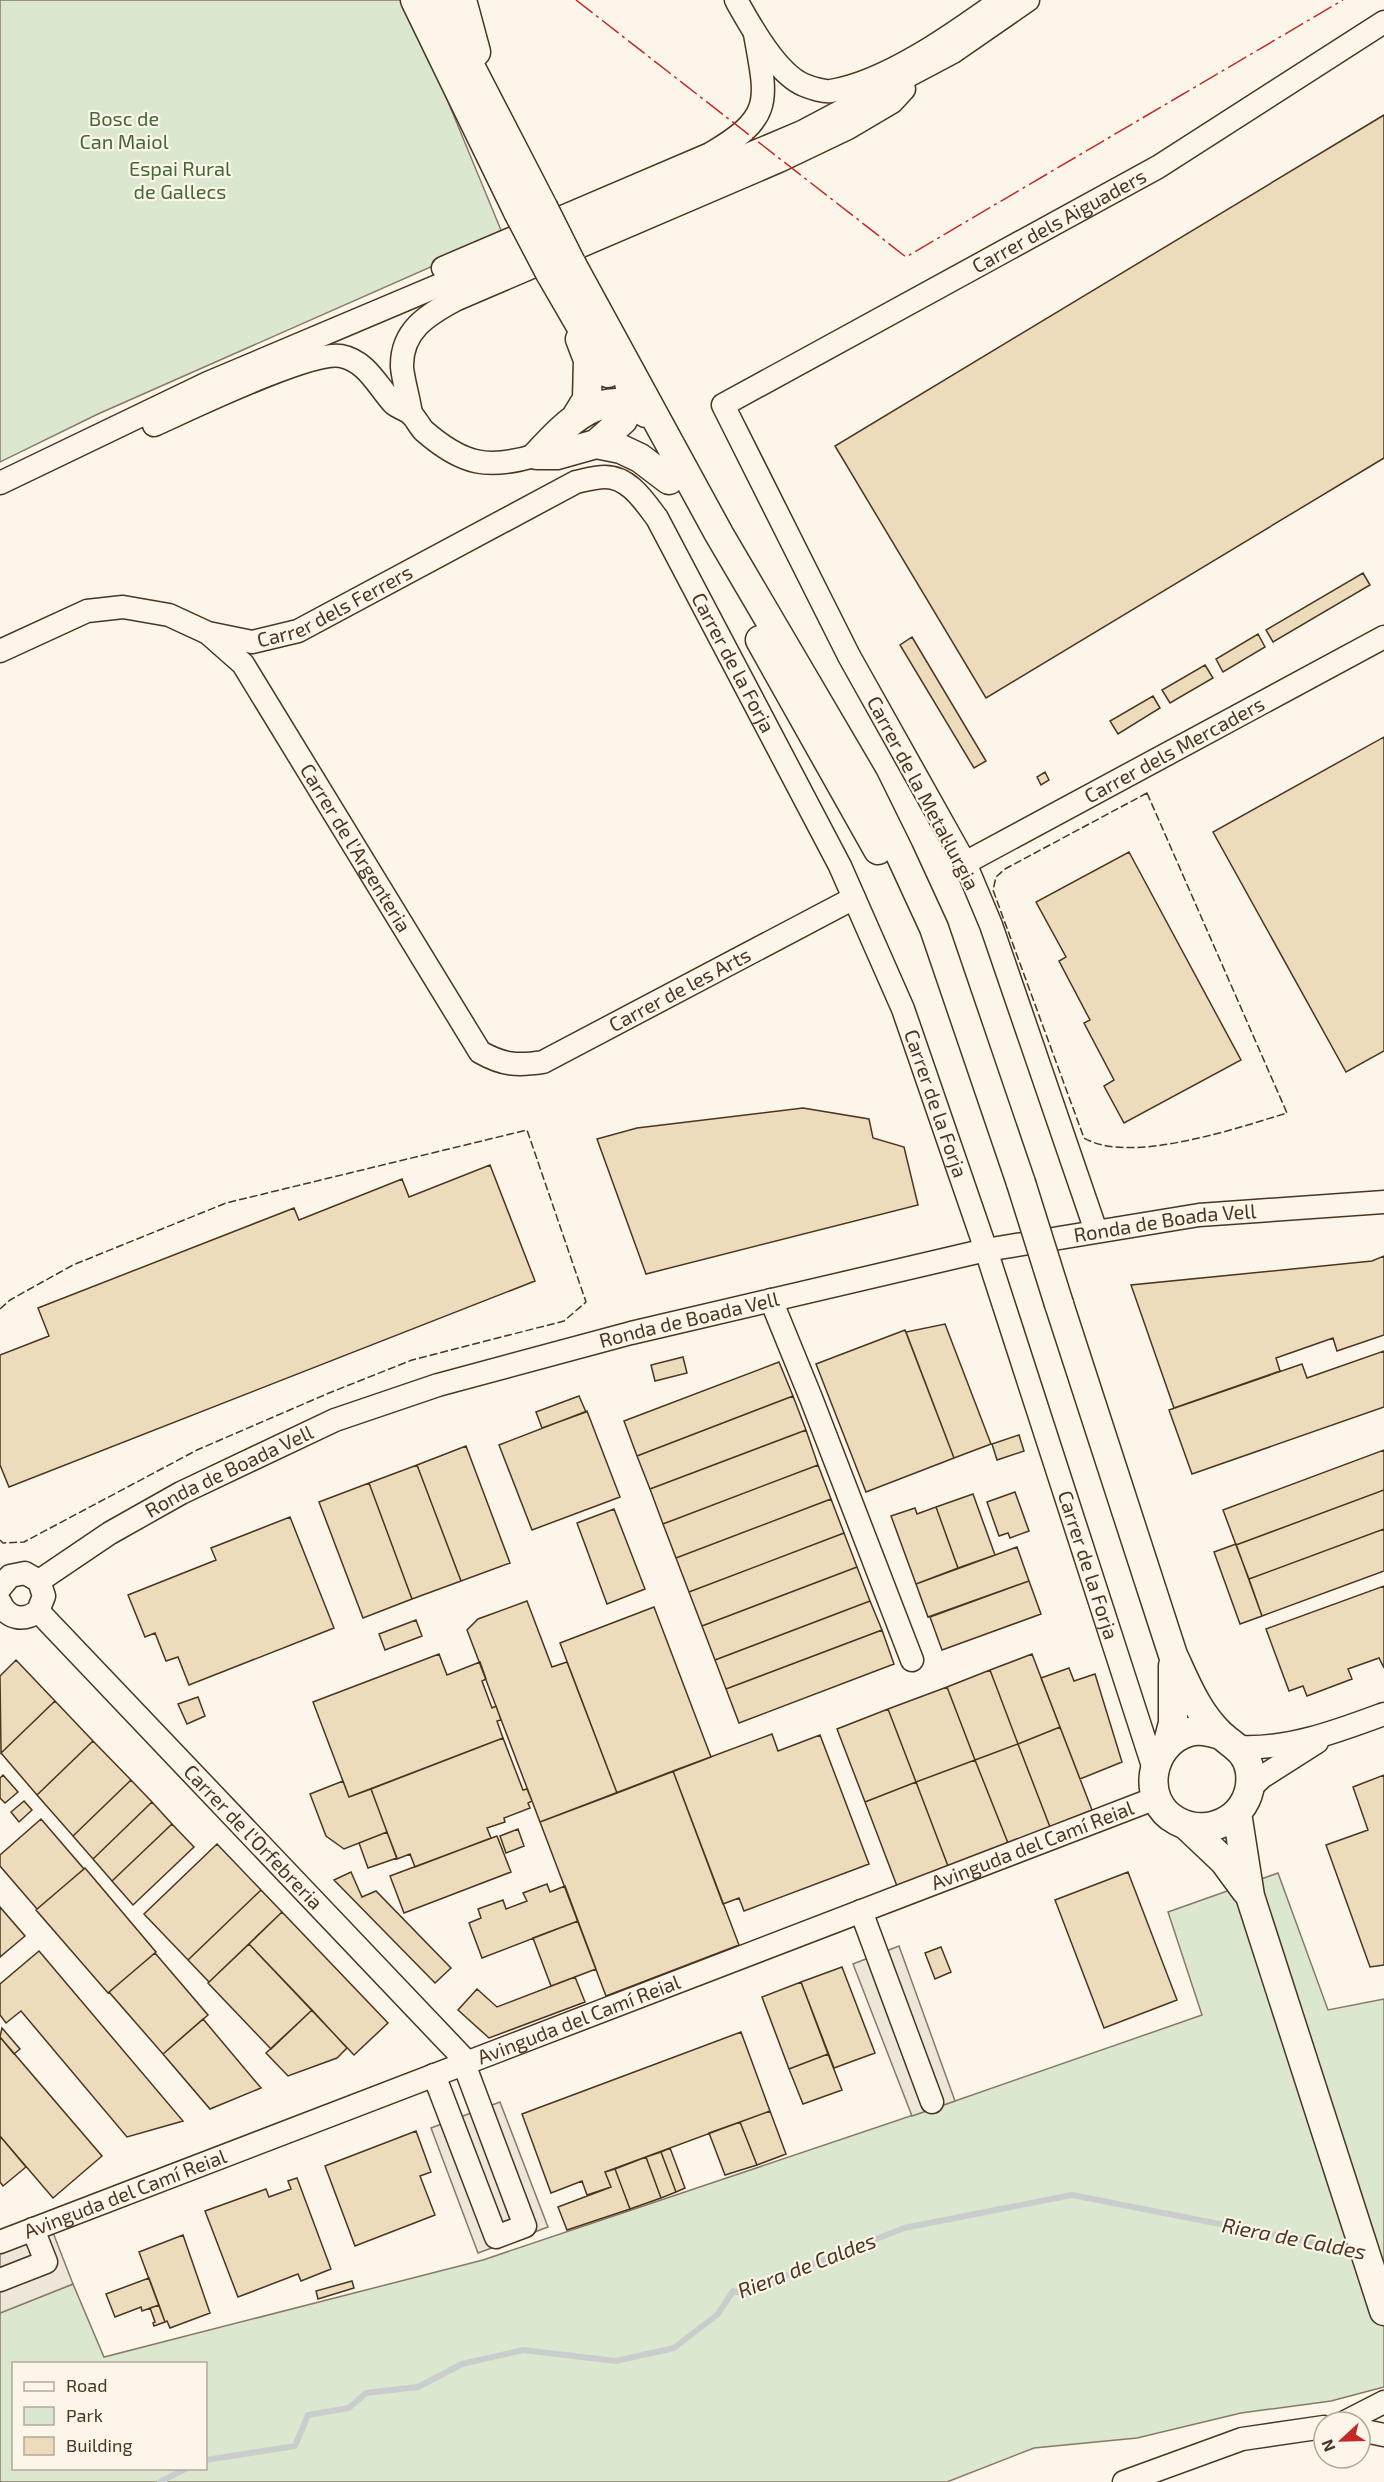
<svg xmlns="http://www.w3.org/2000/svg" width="1384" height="2482" viewBox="0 0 1384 2482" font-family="'Exo 2',sans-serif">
<rect width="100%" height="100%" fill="#fbf6e9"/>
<path fill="#dce7d0" stroke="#887966" stroke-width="1.5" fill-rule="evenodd" d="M0 0H400L437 75 503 235 98 414 0 462Z
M1278 1873 1328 2010 1384 1999V2387L1331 2401 1241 2413 1137 2438 1034 2448 947 2482H0V2313L73 2284 104 2357 483 2260 955 2101 1202 2015 1168 1912ZM14 2364H206V2468H14Z"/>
<path fill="#ede7d9" stroke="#887966" stroke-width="1.5" d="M899 1946 955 2101 912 2116 853 1964Z
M500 2102 548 2227 478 2253 431 2128Z
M52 2230 73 2284 0 2313V2250Z"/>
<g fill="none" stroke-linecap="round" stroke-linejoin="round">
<path stroke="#c9cecd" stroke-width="6" d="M206 2460 295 2446 308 2415 349 2408 366 2393 418 2387 462 2364 523 2350 616 2361 674 2348 718 2314 733 2291 748 2294 796 2271 904 2228 1072 2195 1357 2251
M160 2482 187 2468"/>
</g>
<path fill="#ecdcbc" stroke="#4a3520" stroke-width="1.5" d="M1384 115V458L986 698 835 446Z
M1363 573 1370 585 1273 642 1266 630Z
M1258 634 1265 647 1223 672 1216 659Z
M912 637 986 761 974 768 900 645Z
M1205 665 1213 678 1170 703 1162 690Z
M1153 696 1160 708 1118 734 1110 721Z
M1384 737V1051L1346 1072 1213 832Z
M1045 772 1049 780 1041 785 1037 777Z
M1129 852 1241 1060 1124 1123 1104 1086 1114 1080 1084 1023 1090 1020 1059 961 1066 957 1036 902Z
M803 1108 869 1119 873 1138 904 1147 918 1205 646 1274 597 1139 637 1128Z
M490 1165 535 1281 9 1487 0 1465V1355L49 1336 38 1308 294 1208 299 1220 402 1179 409 1197Z
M1384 1256V1335L1337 1351 1333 1338 1276 1358 1280 1371 1174 1408 1131 1285 1372 1261Z
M945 1324 991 1444 954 1458 906 1332Z
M905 1330 954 1458 866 1492 816 1364Z
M1384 1351V1407L1192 1474 1169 1410 1302 1364 1307 1378Z
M683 1357 687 1373 655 1381 651 1365Z
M779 1362 793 1396 637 1456 624 1421Z
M579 1396 586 1412 542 1428 536 1412Z
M793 1396 806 1430 650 1489 637 1456Z
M587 1411 620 1497 532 1530 499 1445Z
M806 1430 818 1465 663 1524 650 1489Z
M1019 1435 1024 1451 997 1460 992 1444Z
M466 1446 510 1563 461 1581 417 1465Z
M1384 1450V1490L1236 1545 1223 1510Z
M417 1465 461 1581 412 1599 369 1483Z
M818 1465 831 1499 676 1558 663 1524Z
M369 1483 412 1599 363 1618 319 1502Z
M1384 1490V1529L1249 1579 1236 1545Z
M1015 1492 1029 1531 1010 1538 1008 1533 999 1536 987 1502Z
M973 1494 995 1555 958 1568 936 1507Z
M831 1499 844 1533 689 1592 676 1558Z
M936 1507 958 1568 916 1584 891 1516 915 1508 917 1514Z
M614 1509 645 1589 607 1604 577 1523Z
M290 1517 334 1628 189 1685 178 1657 166 1661 155 1633 145 1637 128 1595 216 1560 211 1548Z
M1384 1529V1571L1262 1616 1249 1579Z
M844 1533 857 1567 702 1626 689 1592Z
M1236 1544 1262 1616 1240 1624 1214 1552Z
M1017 1547 1029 1581 928 1617 916 1584Z
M857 1567 870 1601 715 1660 702 1626Z
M1029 1581 1041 1614 942 1650 930 1617Z
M1384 1586V1668L1379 1658 1348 1669 1352 1679 1307 1696 1303 1686 1289 1691 1266 1629Z
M527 1601 552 1667 567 1662 617 1793 540 1822 467 1630 478 1619Z
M870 1601 882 1630 726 1689 715 1660Z
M654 1607 711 1757 617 1793 560 1643Z
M416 1620 422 1636 385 1650 379 1634Z
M882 1630 894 1664 739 1723 726 1689Z
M439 1654 447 1675 480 1662 486 1679 482 1681 492 1708 496 1706 501 1720 497 1721 503 1738 349 1797 313 1702Z
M1032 1654 1060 1727 1018 1744 990 1670Z
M16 1660 55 1701 1 1753 0 1676Z
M1069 1668 1074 1681 1095 1674 1122 1762 1080 1779 1041 1678Z
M990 1670 1018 1744 975 1760 947 1687Z
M947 1687 975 1760 916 1782 888 1709Z
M198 1697 205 1716 187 1724 178 1704Z
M55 1701 93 1741 37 1795 1 1753Z
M888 1709 916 1782 865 1802 837 1729Z
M1060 1727 1092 1810 1050 1827 1018 1744Z
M772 1734 778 1751 820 1735 869 1864 744 1911 739 1898 723 1904 673 1771Z
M503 1738 523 1790 527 1789 532 1801 528 1803 530 1808 504 1818 505 1822 487 1828 491 1838 415 1867 410 1854 397 1859 371 1789Z
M93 1741 131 1780 73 1836 37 1795Z
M1018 1744 1050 1827 1008 1843 975 1760Z
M975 1760 1008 1843 948 1866 916 1782Z
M673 1771 739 1945 606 1996 540 1822Z
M3 1775 18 1792 5 1803 0 1798V1778Z
M1384 1775V1965L1370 1967 1326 1845 1368 1830 1353 1787Z
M131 1780 152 1802 93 1859 73 1836Z
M343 1781 349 1797 371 1789 387 1832 344 1849 326 1836 310 1794Z
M916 1782 948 1866 897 1886 865 1802Z
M24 1801 32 1810 19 1822 11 1812Z
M152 1802 172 1824 112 1881 93 1859Z
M41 1819 84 1869 37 1909 0 1866V1855Z
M172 1824 194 1847 133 1905 112 1881Z
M518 1829 524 1846 506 1853 500 1836Z
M387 1832 397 1858 368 1868 359 1843Z
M497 1836 511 1872 404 1913 390 1876Z
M217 1844 261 1890 188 1960 144 1914Z
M85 1868 156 1952 108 1993 36 1910Z
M351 1872 362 1897 376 1891 451 1968 435 1983 334 1880Z
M1128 1872 1177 2000 1104 2028 1055 1900Z
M547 1884 550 1892 565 1886 578 1921 482 1958 469 1923 481 1918 478 1909 503 1900 506 1909 527 1901 523 1893Z
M261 1890 282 1912 209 1982 188 1960Z
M0 1907 25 1936 0 1957Z
M282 1912 388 2023 354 2055 249 1944Z
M578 1921 596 1969 551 1986 533 1938Z
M249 1944 312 2010 271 2049 208 1983Z
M941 1947 951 1972 935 1979 925 1953Z
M39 1951 183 2121 127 2137 21 2011 6 2023 0 2015V1984Z
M155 1953 208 2015 163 2054 109 1992Z
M842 1967 875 2053 834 2068 801 1982Z
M575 1977 585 2002 489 2038 458 2010 477 1989 497 2007Z
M801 1982 828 2054 789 2069 762 1997Z
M312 2010 347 2048 337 2058 288 2076 266 2053Z
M203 2019 261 2088 210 2109 163 2054Z
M2 2028 20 2049 14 2054 0 2037Z
M741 2032 770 2111 605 2172 611 2187 587 2195 582 2181 551 2193 522 2114Z
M0 2037 102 2156 53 2198 0 2136Z
M828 2054 842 2090 803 2104 789 2069Z
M770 2111 786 2154 757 2165 740 2122Z
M740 2122 757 2165 725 2175 709 2133Z
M416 2131 431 2172 420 2176 435 2215 355 2246 325 2166Z
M0 2136 26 2167 3 2186 0 2182Z
M670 2148 685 2188 676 2192 661 2152Z
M661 2152 676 2192 661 2198 646 2157Z
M646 2157 661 2198 630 2209 615 2169Z
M615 2169 630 2209 567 2230 558 2207 611 2187 605 2172Z
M297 2178 331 2269 301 2281 298 2274 238 2297 205 2211 266 2189 269 2197 291 2189 288 2181Z
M183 2235 210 2313 170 2328 167 2321 165 2322 139 2252Z
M149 2278 159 2305 142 2311 141 2307 115 2317 106 2294Z
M352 2281 354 2288 318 2299 316 2291Z
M159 2305 165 2322 154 2326 153 2323 155 2322 150 2308Z"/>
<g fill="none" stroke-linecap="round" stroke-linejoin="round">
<defs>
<g id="minor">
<path d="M736 0C750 25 777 74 804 85 811 88 824 92 831 91 887 82 955 33 1001 0"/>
<path d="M443 268 710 154C774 117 767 101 755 34"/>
<path d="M411 414C409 399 403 380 402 367 401 331 427 315 455 300L779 161 848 128 892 102 904 89"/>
<path d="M154 425C188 410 310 350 341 356 367 361 378 387 394 404 399 408 405 409 410 413 416 418 419 426 424 431 463 465 488 470 537 455"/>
<path d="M0 483 208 383 802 132 953 52 1028 0"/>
<path id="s1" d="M209 634 243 664 480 1052C503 1065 517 1066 543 1062L854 898"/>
<path id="s2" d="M0 651 87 611 123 607 169 615 208 633 252 642 298 631 576 482C585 480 596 477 605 477 629 477 644 501 657 518L840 866 903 1009 986 1250 1154 1769"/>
<path id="s3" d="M965 863 1384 637"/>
<path id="s4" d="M1096 1231 991 925 965 863 849 656 723 405 1158 167 1384 22"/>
<path d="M771 1300 811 1398 912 1660"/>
<path id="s5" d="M39 1581 110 1533 181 1493 335 1420 438 1385 631 1333 986 1250 1199 1215 1384 1202"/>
<path d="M0 1588 10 1576 25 1573 39 1581 44 1596 38 1611C24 1622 7 1619 0 1602"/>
<path id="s6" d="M38 1611 467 2062"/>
<path d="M1238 1747C1288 1750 1338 1731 1384 1714"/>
<path d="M1248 1790 1262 1777 1317 1742"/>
<path d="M861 1911 932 2102"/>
<path d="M434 2075 496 2237 525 2226 464 2064"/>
<path id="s7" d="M0 2242 1156 1798"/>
<path d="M0 2280 46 2262 33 2229"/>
<path d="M1345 2422 1384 2402"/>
<path d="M1360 2430 1384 2435"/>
<path d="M1124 2482 1242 2439 1324 2427"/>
</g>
<path id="major" d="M415 0 518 212
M436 0 543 207
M462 0 476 52
M571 263 719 534 864 781 899 852 934 928 1021 1183
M550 273 608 373
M576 417 587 399 588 360 580 339
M596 444 621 449 640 458 669 480
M537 455H557L596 444 623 420 632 396 627 374
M537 455C565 425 602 384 646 413
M760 640 878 850
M1059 1304 1173 1655C1186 1683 1197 1712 1220 1734 1233 1746 1247 1751 1250 1772 1255 1814 1212 1840 1177 1821 1139 1801 1150 1743 1189 1732 1200 1729 1210 1732 1221 1735
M1167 1746 1173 1723V1666
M1237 1813 1250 1896 1384 2311
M1187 1826 1224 1861 1246 1891"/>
</defs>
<use href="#minor" stroke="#4a3520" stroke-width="25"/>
<use href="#major" stroke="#4a3520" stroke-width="31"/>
<use href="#minor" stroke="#fbf6e9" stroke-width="22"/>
<use href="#major" stroke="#fbf6e9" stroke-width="28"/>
<defs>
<path id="major-bridge" d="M543 207 571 263
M518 212 550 273
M1021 1183 1059 1304"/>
</defs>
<use href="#major-bridge" stroke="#4a3520" stroke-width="31" stroke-linecap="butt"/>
<use href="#major-bridge" stroke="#fbf6e9" stroke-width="28"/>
<path stroke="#4a3520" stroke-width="1.5" stroke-dasharray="8 3" stroke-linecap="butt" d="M1147 793 1287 1113C1237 1128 1130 1165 1084 1138L993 890 996 877 1005 869Z
M0 1309 10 1300 73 1265 226 1203 527 1130 586 1302 564 1321 412 1360 329 1393 197 1450 24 1542 3 1543 0 1540"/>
<path stroke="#c62828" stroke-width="1.5" stroke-dasharray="21 4.5 3 4.5" stroke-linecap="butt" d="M576 0 906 257 1343 0"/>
</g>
<g text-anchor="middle" stroke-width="4.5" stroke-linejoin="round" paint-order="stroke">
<g font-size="20" fill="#436837" stroke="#fbf6e9">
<text x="124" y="126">Bosc de<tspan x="124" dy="23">Can Maiol</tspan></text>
<text x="180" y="176">Espai Rural<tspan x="180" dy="23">de Gallecs</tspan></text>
</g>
<g font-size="20" fill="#4a3520" stroke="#fbf6e9">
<text dy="7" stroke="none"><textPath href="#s4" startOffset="1292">Carrer dels Aiguaders</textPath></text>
<text dy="7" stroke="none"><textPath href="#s2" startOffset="357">Carrer dels Ferrers</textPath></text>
<text dy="7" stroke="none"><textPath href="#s2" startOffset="891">Carrer de la Forja</textPath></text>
<text dy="7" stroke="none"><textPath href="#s3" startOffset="238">Carrer dels Mercaders</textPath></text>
<text transform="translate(923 793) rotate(62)" y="7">Carrer de la Metal·lurgia</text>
<text dy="7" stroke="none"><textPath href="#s1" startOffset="261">Carrer de l'Argenteria</textPath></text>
<text dy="7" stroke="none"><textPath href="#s1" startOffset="720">Carrer de les Arts</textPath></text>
<text dy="7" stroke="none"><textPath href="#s2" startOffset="1377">Carrer de la Forja</textPath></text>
<text dy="7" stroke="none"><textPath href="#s5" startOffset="1192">Ronda de Boada Vell</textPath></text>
<text dy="7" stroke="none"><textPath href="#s5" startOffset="706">Ronda de Boada Vell</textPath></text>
<text dy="7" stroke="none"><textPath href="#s5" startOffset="220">Ronda de Boada Vell</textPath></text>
<text dy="7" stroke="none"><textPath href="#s2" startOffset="1863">Carrer de la Forja</textPath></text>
<text dy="7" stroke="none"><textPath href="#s6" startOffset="312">Carrer de l'Orfebreria</textPath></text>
<text dy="7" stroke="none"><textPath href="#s7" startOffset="1106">Avinguda del Camí Reial</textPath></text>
<text dy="7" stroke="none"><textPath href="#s7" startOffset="620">Avinguda del Camí Reial</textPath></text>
<text dy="7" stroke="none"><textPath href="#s7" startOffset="134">Avinguda del Camí Reial</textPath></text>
</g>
<g font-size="21" font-style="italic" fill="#4a3520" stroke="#fbf6e9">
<text transform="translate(1294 2239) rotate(11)" y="7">Riera de Caldes</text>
<text transform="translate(807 2266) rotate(-21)" y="7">Riera de Caldes</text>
</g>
</g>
<rect x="12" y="2362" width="195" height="108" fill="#fbf6e9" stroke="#b4a999" stroke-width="1.5"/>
<rect x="24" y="2382" width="30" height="9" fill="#fbf6e9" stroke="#b4a999" stroke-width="1.5"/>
<text x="66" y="2392" font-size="18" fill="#4a3520">Road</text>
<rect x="24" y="2407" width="30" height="18" fill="#dce7d0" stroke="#b4a999" stroke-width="1.5"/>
<text x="66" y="2422" font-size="18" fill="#4a3520">Park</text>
<rect x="24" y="2437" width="30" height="18" fill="#ecdcbc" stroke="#b4a999" stroke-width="1.5"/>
<text x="66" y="2452" font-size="18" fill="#4a3520">Building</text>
<g transform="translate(1342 2440) rotate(248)"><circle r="28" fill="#fbf6e9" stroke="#b4a999" stroke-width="1.5"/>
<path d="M0-4.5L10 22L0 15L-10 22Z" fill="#c62828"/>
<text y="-9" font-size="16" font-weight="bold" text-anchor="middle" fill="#4a3520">N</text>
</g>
</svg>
